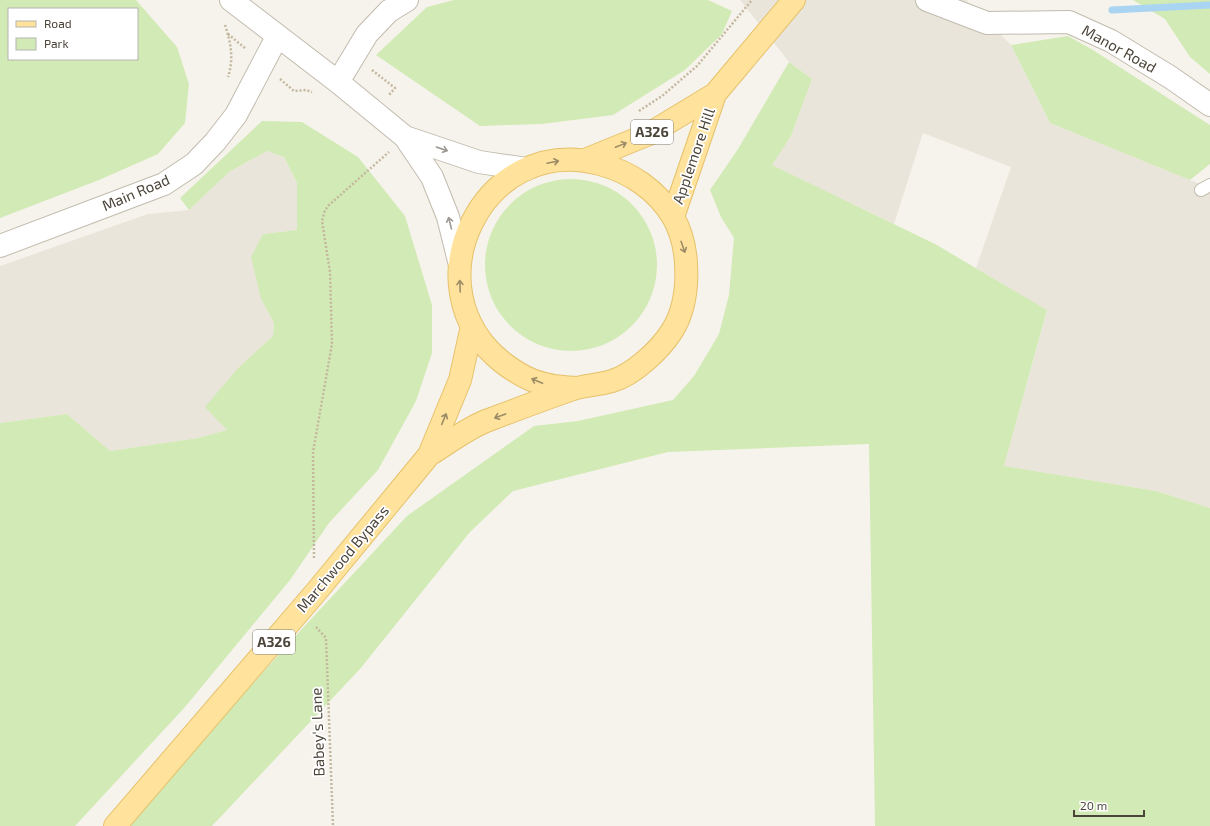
<svg xmlns="http://www.w3.org/2000/svg" width="1210" height="826" viewBox="0 0 1210 826" font-family="'Exo 2',sans-serif">
<rect width="100%" height="100%" fill="#f6f3ec"/>
<path fill="#eae5da" d="M740 0H966L1011 45 1050 123 1210 188V508L1156 491 1004 466 1047 311 976 268 1011 167 923 133 894 224 771 165 791 136 812 79 789 62Z
M267 151 284 157 297 183V230L263 234 261 299 274 323 273 336 238 368 228 430 198 438 110 451 67 414 0 423V266L148 214 189 210 229 172Z"/>
<path fill="#d2eab5" fill-rule="evenodd" d="M0 0H136L177 47 189 84 185 123 158 154 99 180 0 218ZM9 9H137V59H9Z
M454 0H708L732 11 722 34 685 70 613 115 542 124 480 126 376 55 427 7Z
M1133 0H1210V74L1190 57 1165 19Z
M1068 36 1093 50 1210 125V164L1190 180 1050 123 1011 45Z
M789 62 812 79 791 136 772 165 935 244 1047 310 1004 466 1156 491 1210 508V826H875L869 444 668 452 513 491 470 532 360 669 212 826H125L300 631 407 516 534 426 578 421 673 400 694 376 719 334 729 295 734 238 721 217 710 190 738 149Z
M262 121 302 122 358 157 405 216 432 305V353L416 401 378 470 329 523 290 580 185 707 75 826H0V423L67 414 110 451 198 438 227 430 205 407 238 368 273 336 274 323 261 299 251 257 263 234 297 230V183L284 157 267 151 229 172 189 210 180 198Z
M485 265a86 86 0 1 1 172 0a86 86 0 1 1-172 0Z"/>
<g fill="none" stroke-linecap="round" stroke-linejoin="round">
<path stroke="#a9d4f2" stroke-width="7" d="M1112 10 1210 5"/>
<defs>
<path id="service" d="M1201 190 1210 185"/>
<path id="minor" d="M927 0 987 23 1069 22 1111 41 1170 77 1210 105
M338 82 367 34 389 11 407 0"/>
<path id="tertiary" d="M231 0 338 82 405 137 432 177 448 217 459 261
M405 137 479 162 527 169
M0 246 164 184 194 164 215 142 236 115 277 37"/>
<path id="primary" d="M585 160 649 134 715 94 794 0
M673 217 715 94
M429 455C447 444 466 429 486 421 515 410 544 399 573 389 586 385 599 385 612 381 633 375 660 350 672 331 691 301 691 248 673 217 657 190 630 172 600 164 483 132 408 287 502 362 515 372 529 381 545 384 555 387 566 387 576 388
M115 826 316 592 429 455 460 380 472 326"/>
</defs>
<use href="#service" stroke="#c2bbae" stroke-width="14"/>
<use href="#minor" stroke="#c2bbae" stroke-width="24"/>
<use href="#tertiary" stroke="#c2bbae" stroke-width="24"/>
<use href="#primary" stroke="#e6c16a" stroke-width="24"/>
<path stroke="#c4b79f" stroke-width="2.5" stroke-dasharray="2 2" stroke-linecap="butt" d="M225 25C231 43 234 59 228 77
M228 34 246 49
M372 70 395 88 389 95
M280 79 294 91 306 90 312 92
M639 111 662 96 697 66 752 0
M314 558 313 452 332 344 330 272 322 221 325 210 329 205 389 152
M316 627 326 638 333 826"/>
<use href="#service" stroke="#fff" stroke-width="12"/>
<use href="#minor" stroke="#fff" stroke-width="22"/>
<use href="#tertiary" stroke="#fff" stroke-width="22"/>
<use href="#primary" stroke="#ffe39c" stroke-width="22"/>
</g>
<defs><path id="oneway-shaft" d="M-6 0H5M1.5-3L5.5 0L1.5 3" fill="none" stroke-width="1.6" stroke-linecap="round" stroke-linejoin="round"/></defs>
<g stroke="#9c8c66">
<use href="#oneway-shaft" transform="translate(621 145) rotate(-22)"/>
<use href="#oneway-shaft" transform="translate(553 162) rotate(-12)"/>
<use href="#oneway-shaft" transform="translate(683 247) rotate(71)"/>
<use href="#oneway-shaft" transform="translate(460 286) rotate(-92)"/>
<use href="#oneway-shaft" transform="translate(537 381) rotate(-157)"/>
<use href="#oneway-shaft" transform="translate(500 416) rotate(160)"/>
<use href="#oneway-shaft" transform="translate(444 419) rotate(-67)"/>
</g>
<g stroke="#9c9892">
<use href="#oneway-shaft" transform="translate(442 149) rotate(19)"/>
<use href="#oneway-shaft" transform="translate(450 223) rotate(-104)"/>
</g>
<g text-anchor="middle" stroke-width="3.5" stroke-linejoin="round" paint-order="stroke">
<g fill="#fff" stroke="#817c74" stroke-width="1">
<rect x="631" y="120" width="42" height="24" rx="3"/>
<rect x="253" y="630" width="42" height="24" rx="3"/>
</g>
<g font-size="14" font-weight="bold" fill="#4b4439">
<text x="652" y="137">A326</text>
<text x="274" y="647">A326</text>
</g>
<g font-size="15" fill="#4b4439" stroke="#fff">
<text transform="translate(1119 49) rotate(29)" y="5">Manor Road</text>
<text transform="translate(694 156) rotate(-71)" y="5">Applemore Hill</text>
<text transform="translate(136 193) rotate(-23)" y="5">Main Road</text>
<text transform="translate(343 559) rotate(-50)" y="5">Marchwood Bypass</text>
<text transform="translate(318 732) rotate(-92)" y="5">Babey's Lane</text>
</g>
</g>
<rect x="8" y="8" width="130" height="52" fill="#ffffff" stroke="#b7b4b0"/>
<rect x="16" y="21" width="20" height="6" fill="#ffe39c" stroke="#b7b4b0"/>
<text x="44" y="28" font-size="12" fill="#4b4439">Road</text>
<rect x="16" y="38" width="20" height="12" fill="#d2eab5" stroke="#b7b4b0"/>
<text x="44" y="48" font-size="12" fill="#4b4439">Park</text>
<path d="M1074 810v6h70v-6" fill="none" stroke="#4b4439" stroke-width="2"/>
<text x="1080" y="810" font-size="12" fill="#4b4439" stroke="#ffffff" stroke-width="3" paint-order="stroke">20 m</text>
</svg>
